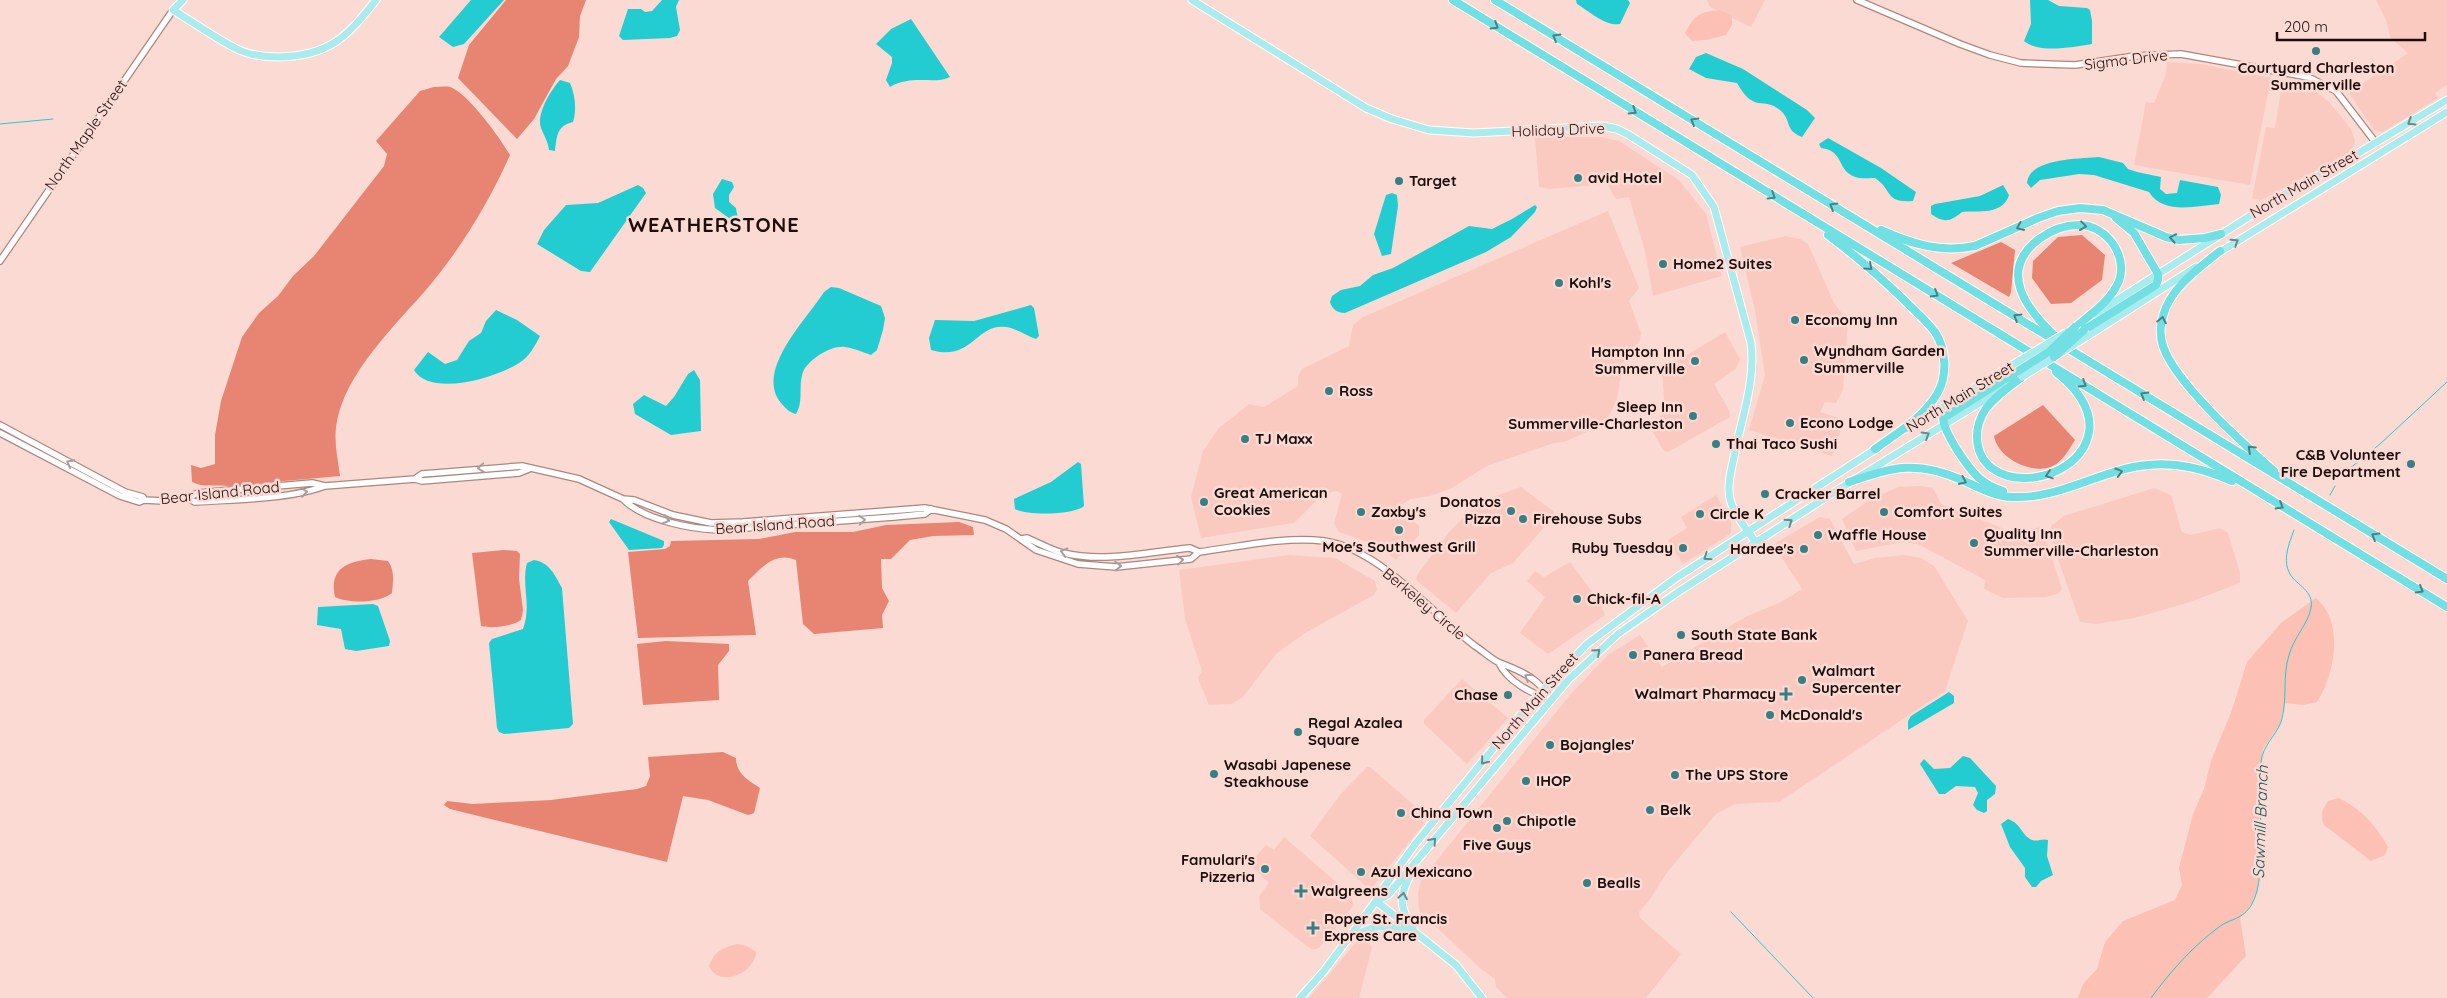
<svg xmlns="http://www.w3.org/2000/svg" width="2447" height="998" viewBox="0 0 2447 998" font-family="Quicksand,sans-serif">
<rect width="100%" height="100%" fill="#fbdad4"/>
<path fill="#facac0" d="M1707 0H1765L1751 27 1710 7Z
M2376 0H2447V85L2435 93 2438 98 2383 132 2374 130 2349 93 2408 53 2390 37 2386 20Z
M2167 62 2201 64 2271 78 2250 185 2134 165 2146 102 2154 103 2166 74Z
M2282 84 2314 90 2329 102 2351 129 2355 141 2351 151 2261 200 2252 198 2266 127 2275 128Z
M1535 137H1600L1619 141 1679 180 1706 214 1722 276 1653 296 1645 251 1629 197 1616 199 1607 184 1549 189 1539 187Z
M1608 211 1639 288 1629 301 1641 333 1640 340 1623 363 1617 399 1609 416 1598 427 1564 442 1554 443 1487 466 1450 489 1430 496 1411 499 1398 507 1419 526V535L1396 560 1378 546 1339 532 1334 523 1342 494 1337 491 1323 494 1294 523 1201 538 1191 497 1203 451 1219 428 1249 404 1264 407 1298 386V376L1302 369 1349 346 1353 325 1363 317Z
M1785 236 1800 239 1808 244 1834 303 1848 321 1843 390 1836 403 1825 402 1820 412 1844 420 1832 456 1749 430 1765 375 1755 311 1740 247Z
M1725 332 1740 359 1736 369 1714 384 1729 410 1730 417 1668 452 1663 450 1649 425 1665 412 1662 370Z
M1921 486 1933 488 1941 504 2012 532 2042 527 2062 589 2058 594 2046 597 2003 598 1984 589 1985 580 1918 544 1902 542 1856 551 1842 519 1868 501 1898 487Z
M1521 487 1553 511 1554 516 1513 563 1491 573 1456 613 1416 580 1417 575 1450 531 1475 506 1482 501Z
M2154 488 2171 495 2182 532 2191 535 2220 528 2228 533 2240 573V583L2190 602 2135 618 2096 624 2080 622 2051 539V526L2064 516Z
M1716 495 1731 521V533L1683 564 1668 540 1687 528 1681 517Z
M1820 517 1830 519 1854 564 1875 558 1904 555 1921 558 1934 566 1968 621 1945 691 1779 802 1735 804 1716 814 1668 871 1648 902 1639 912 1640 918 1681 954 1646 998H1507L1496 987 1495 979 1480 968 1419 911 1418 893 1421 880 1570 695 1608 655 1640 635 1662 667 1747 616 1781 602 1802 589 1775 547 1777 542Z
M1289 555 1335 558 1375 581 1377 590 1374 595 1305 633 1277 653 1242 698 1231 704 1209 705 1198 678 1202 671 1185 619 1179 570Z
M1570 562 1599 601 1605 615 1548 654 1520 633 1545 597 1527 581 1535 571 1544 577Z
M1462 679 1508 718 1467 764 1424 724V720Z
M1367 767H1370L1422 812 1424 824 1373 886 1368 888 1310 836 1340 795Z
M1284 837 1350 894 1354 905 1319 948 1312 950 1260 909 1259 896 1269 883 1249 864 1266 845 1274 850Z
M1365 939 1372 947 1359 998H1309L1358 940Z"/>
<path fill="#fcc0b4" d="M1720 10 1732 16V25L1726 35 1706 40 1692 41 1685 33C1695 15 1699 12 1720 10Z
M2316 598C2345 623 2335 673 2317 702L2303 705 2285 703 2280 724 2263 749 2259 787 2260 876 2257 893 2251 906 2240 918 2246 956 2207 998H2078L2083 984 2097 969 2105 942 2123 921 2175 900 2182 885 2179 868 2193 814 2204 789 2211 761 2232 710 2247 662 2281 623Z
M2338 798C2360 807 2377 827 2388 847L2385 855 2371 861 2324 825C2319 815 2323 809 2328 801Z
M737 944 747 946 756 952C755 973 719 989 709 966 715 951 722 948 737 944Z"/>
<path fill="#e88472" d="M506 0H586L580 16 579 37 568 66 556 79 534 119 517 139 458 78 469 45Z
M434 87C439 87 445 86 450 87 468 93 500 138 510 155 490 200 463 245 431 284 398 323 343 373 336 427 334 443 338 460 340 476L230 486C217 484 203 488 192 482L191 465 201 468 215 464V435L221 401 242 337 259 313 278 296 293 276 314 256 384 166 387 154 376 141 420 91Z
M2082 235 2105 255 2102 280 2071 303 2051 304 2032 278 2033 261 2058 237Z
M2001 242 2015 250 2011 292 2009 297 1951 263Z
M2043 405 2075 440C2068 451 2061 465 2047 468 2026 472 1998 457 1994 436Z
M959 522 973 527 974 535 933 536 910 540 891 559H881L882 588 889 601 882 615 883 628 814 634 803 624 796 560C775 551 761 568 748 581L756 635 638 638 628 552 665 549 670 546 671 541 759 539 795 532H853L886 525Z
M504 550 517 551 520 554 519 579 523 610 521 620C512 626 492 629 481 626L472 553Z
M371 559 388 561C395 571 393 581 392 593 380 603 349 604 335 597 329 568 347 562 371 559Z
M666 641 729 644V651L718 665 719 700 643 705 637 644Z
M723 752 736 758C736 774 748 780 760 788L754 813 748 815 708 800 683 796 667 862 450 809 444 805 447 801 473 804 551 800 637 789 646 786 650 776 648 757Z"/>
<path fill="#22ccd1" d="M471 0H504L464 44 453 47 439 37Z
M662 0H679L676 7 680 30 677 36 670 38 623 40 619 36 628 9H641L645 12 652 11Z
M1576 0H1628L1630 3 1620 24C1606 27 1589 11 1577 4Z
M2030 0H2048L2059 6 2087 8 2090 10 2092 21V44C2072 47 2040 54 2024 41L2031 24Z
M911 19 950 77C934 85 913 74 890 87L886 80 892 63V57L876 44 891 29Z
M1706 53 1743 69 1807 110 1815 118 1802 137C1784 130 1792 121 1781 111 1763 95 1755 115 1737 83L1706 78 1689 69 1696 57Z
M560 80 570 83C575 94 577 110 573 122 557 126 557 135 555 151L549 150C548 141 544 136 541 128 536 114 551 90 560 80Z
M1828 138 1881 168 1916 192 1913 201C1884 203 1894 191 1875 178 1869 178 1860 179 1855 177 1836 170 1845 151 1821 148L1819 144Z
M2099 157 2123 163 2128 169 2137 172 2161 177 2160 189 2166 194 2177 193 2180 180 2218 187 2221 195 2219 204C2196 206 2163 215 2149 192L2094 175 2079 174 2040 180 2031 188 2027 183C2029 158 2079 159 2099 157Z
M722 179 732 182 734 187 729 195V202L736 208 738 220 733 221 715 208 713 194Z
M638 185 643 188 646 193 590 272 581 271 537 244 544 230 566 205 598 203Z
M2003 185 2009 195C2002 216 1978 210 1962 212 1950 222 1944 223 1931 214V206L1935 204 1980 196Z
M1392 193 1397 195 1398 206 1391 254 1382 256 1374 234 1386 195Z
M1535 205 1537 207 1535 212 1511 237 1486 252 1345 313C1337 313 1332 309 1330 302L1332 296 1341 290 1360 286 1373 275 1393 268 1469 226 1492 229 1512 219Z
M831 287 839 288 881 306 885 318 883 330 877 350 871 355C863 352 853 348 845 347 831 345 808 360 803 372 798 386 804 401 796 414 789 412 786 409 781 403 754 371 807 319 824 292Z
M1031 305 1034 308 1039 336 1036 339C1027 336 1015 328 1006 327 976 323 972 362 931 350L929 338 935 320 974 321Z
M496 310 517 320 540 336C535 346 529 357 519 363 497 377 431 398 414 370L428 352 445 364 457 360 469 341 481 333 486 321Z
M694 370 700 380 701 431 671 435 635 414 633 404 644 395 666 406 674 397 688 374Z
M1078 462 1081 464 1084 506C1073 515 1028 516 1015 509L1014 499 1051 482Z
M611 519 664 541V545L662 548 629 550 609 522Z
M534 560C549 562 555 575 562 588L573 724 569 728 504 734 499 732 497 728 489 643 492 639 523 629C532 605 521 586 527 563Z
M373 604 378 606 390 641 389 646 356 651 345 649 341 629 317 625 318 607Z
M1949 692 1954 696V703L1908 730V721L1911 716Z
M1963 756 1970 758 1996 786 1995 794 1987 800V811L1984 813 1977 810 1973 805 1978 793 1975 787 1956 786 1945 794H1939L1920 764 1924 759 1934 769 1950 768Z
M2008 819C2022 824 2021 835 2032 840 2038 842 2042 838 2048 840L2047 856 2053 875 2041 881 2036 887H2032L2025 877V868L2010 847 2001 824Z"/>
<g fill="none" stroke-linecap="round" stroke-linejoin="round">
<path stroke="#22ccd1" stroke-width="1" d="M0 124 53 119
M2338 478 2380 444 2447 382
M2330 495 2335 486
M1731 912 1813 998
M2151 998C2170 972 2193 946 2219 927 2231 918 2243 920 2252 904 2269 873 2256 800 2261 762 2263 745 2275 737 2281 722 2288 700 2282 676 2289 655 2294 637 2308 624 2311 608 2314 590 2297 586 2290 574 2282 560 2289 544 2294 530"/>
<defs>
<path id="minor" d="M1857 0 1960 44 1990 55 2021 63 2075 65 2135 56 2181 54 2308 77 2336 91 2376 143
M0 261 173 10
M0 425 125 492 143 497 144 500
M0 433 120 496 139 502 144 500 163 501 187 498 198 493 312 483 325 486
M415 479 422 481 519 473 529 469
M187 498 195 502C236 499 287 500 325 486L415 479 422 474 435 473 522 466 579 479 623 499 634 500 673 515 711 523 743 522 925 508 985 520 1006 529 1036 550 1078 564 1116 567 1191 559 1199 552
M623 499C643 520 691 529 719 530L894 517 925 514 931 509
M1021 539 1027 538C1039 543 1051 550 1063 553 1105 563 1148 552 1190 548L1199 552C1239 547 1283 536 1324 541 1379 548 1432 614 1475 646 1483 651 1492 660 1500 663 1521 671 1540 679 1551 700
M1499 663C1507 681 1532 694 1551 700"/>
<path id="major" d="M1192 0 1366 108 1392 119 1429 130 1474 133 1602 126 1617 129 1629 135 1692 175 1714 207 1751 343C1756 382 1741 419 1734 457 1731 471 1727 486 1730 499 1734 515 1747 529 1756 543
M173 10C194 23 214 37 235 48 248 55 265 57 279 57 329 56 347 37 376 0
M173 10 183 0
M2215 255 2447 112
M2095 314 2280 197 2350 158 2447 100
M2091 334 2196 267
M1907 429 2007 368
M1376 901 1456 965 1482 998
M1377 901 1388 895 1568 680 1618 634 1678 592 1836 491 2004 388
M1413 927C1395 902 1402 893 1414 866
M1352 938C1373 922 1389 926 1412 932
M1300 998 1324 971 1376 901 1382 890 1416 843 1528 706 1587 644 1676 578 1879 447"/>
<path id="highway" d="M1453 0 2447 607
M1495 0 2447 579
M1881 230C1912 244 1940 253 1975 246L2038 218 2058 211 2080 208 2103 210 2166 237 2179 240 2205 238 2221 234
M1828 235C1855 255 1879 276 1903 299 1914 310 1926 320 1935 332 1946 349 1948 376 1937 394 1923 418 1897 433 1875 449
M2220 251C2199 268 2170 288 2163 316 2160 325 2160 337 2163 346 2175 383 2244 444 2274 471
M2084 330 2156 285 2158 280V274L2134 233 2116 218
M2057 338C2028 311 1996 272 2039 239 2050 231 2064 225 2078 225 2108 224 2132 261 2116 287 2107 303 2091 314 2078 325
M2022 377C2009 387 1994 397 1985 410 1980 418 1977 427 1977 436 1977 497 2079 488 2089 432 2093 408 2074 386 2056 372
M1849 482C1895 467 1916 460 1962 480 1977 487 1996 497 2012 497 2063 499 2101 469 2148 465 2178 462 2204 469 2232 481
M2003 491C1994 488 1986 484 1979 478 1967 467 1944 433 1943 418L2015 373"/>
</defs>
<use href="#minor" stroke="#ab877f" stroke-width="8"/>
<use href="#major" stroke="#fff" stroke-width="9"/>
<use href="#highway" stroke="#fff" stroke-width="10"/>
<use href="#minor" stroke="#fff" stroke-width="5.5"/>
<use href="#major" stroke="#aaecee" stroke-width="7"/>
<use href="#highway" stroke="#72dfe3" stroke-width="8"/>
<defs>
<path id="major-bridge" d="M2007 368 2067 332
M2022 377 2091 334"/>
<path id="highway-bridge" d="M2054 357 2084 330
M2015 373 2050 351 2075 327"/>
</defs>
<use href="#major-bridge" stroke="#fff" stroke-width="9" stroke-linecap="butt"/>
<use href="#highway-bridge" stroke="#fff" stroke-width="10" stroke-linecap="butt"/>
<use href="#major-bridge" stroke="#aaecee" stroke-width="7"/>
<use href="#highway-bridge" stroke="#72dfe3" stroke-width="8"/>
</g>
<defs><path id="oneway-chevron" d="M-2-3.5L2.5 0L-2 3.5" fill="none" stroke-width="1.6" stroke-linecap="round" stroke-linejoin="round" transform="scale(1.25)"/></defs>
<g stroke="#4b8182">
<use href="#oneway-chevron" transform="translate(1495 26) rotate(32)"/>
<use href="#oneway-chevron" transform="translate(1556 37) rotate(-149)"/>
<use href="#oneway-chevron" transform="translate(1633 111) rotate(32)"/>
<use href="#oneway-chevron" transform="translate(1694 121) rotate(-149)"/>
<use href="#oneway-chevron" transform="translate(1772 196) rotate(32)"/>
<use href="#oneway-chevron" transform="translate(1833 206) rotate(-149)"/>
<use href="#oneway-chevron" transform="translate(2083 226) rotate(7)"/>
<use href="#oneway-chevron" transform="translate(2020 227) rotate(155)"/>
<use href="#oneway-chevron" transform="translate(2173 238) rotate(-169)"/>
<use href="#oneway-chevron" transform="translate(1869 267) rotate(42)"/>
<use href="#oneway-chevron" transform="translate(1935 294) rotate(31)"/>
<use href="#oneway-chevron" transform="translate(2017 317) rotate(-148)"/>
<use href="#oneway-chevron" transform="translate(2162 320) rotate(-79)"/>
<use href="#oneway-chevron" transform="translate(2083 384) rotate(32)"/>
<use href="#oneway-chevron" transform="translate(2144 395) rotate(-149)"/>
<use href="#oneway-chevron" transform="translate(2251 449) rotate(-137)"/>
<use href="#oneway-chevron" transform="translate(2119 472) rotate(-17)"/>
<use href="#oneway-chevron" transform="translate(2049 475) rotate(161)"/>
<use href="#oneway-chevron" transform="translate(1963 481) rotate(24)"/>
<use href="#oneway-chevron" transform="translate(2280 506) rotate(31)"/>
<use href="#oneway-chevron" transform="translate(2375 536) rotate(-149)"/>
<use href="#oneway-chevron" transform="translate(2420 590) rotate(31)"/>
</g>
<g stroke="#6a8888">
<use href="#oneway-chevron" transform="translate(2411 122) rotate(148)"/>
<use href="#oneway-chevron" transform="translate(2235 242) rotate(-33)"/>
<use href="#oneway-chevron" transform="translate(1926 435) rotate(-31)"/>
<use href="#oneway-chevron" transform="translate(1789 522) rotate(-34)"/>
<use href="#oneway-chevron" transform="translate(1707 557) rotate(146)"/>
<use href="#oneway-chevron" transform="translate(1597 652) rotate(-42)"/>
<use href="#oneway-chevron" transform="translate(1484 761) rotate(129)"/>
<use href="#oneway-chevron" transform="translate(1433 841) rotate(-48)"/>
<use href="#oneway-chevron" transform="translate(1403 896) rotate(-80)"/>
</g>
<g stroke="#a49f9d">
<use href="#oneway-chevron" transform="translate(70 463) rotate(-152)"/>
<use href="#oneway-chevron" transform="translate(481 468) rotate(175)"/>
<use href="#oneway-chevron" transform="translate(304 492) rotate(-8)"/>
<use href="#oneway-chevron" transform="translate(666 520) rotate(17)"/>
<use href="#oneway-chevron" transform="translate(862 520) rotate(-5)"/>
<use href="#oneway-chevron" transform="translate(1064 552) rotate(-165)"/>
<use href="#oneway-chevron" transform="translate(1180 560) rotate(-7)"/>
<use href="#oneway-chevron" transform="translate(1118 566) rotate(-3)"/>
<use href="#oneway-chevron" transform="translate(1528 677) rotate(-147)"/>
</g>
<g fill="#377f82" stroke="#fbdad4" stroke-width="2">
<circle cx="2316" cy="51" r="5"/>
<circle cx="1578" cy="178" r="5"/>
<circle cx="1399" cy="181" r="5"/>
<circle cx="1663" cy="264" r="5"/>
<circle cx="1559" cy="283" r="5"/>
<circle cx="1795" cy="320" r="5"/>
<circle cx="1804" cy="360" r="5"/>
<circle cx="1695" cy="361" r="5"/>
<circle cx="1329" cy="391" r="5"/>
<circle cx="1693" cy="416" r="5"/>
<circle cx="1790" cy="423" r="5"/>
<circle cx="1245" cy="439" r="5"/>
<circle cx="1716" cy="444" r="5"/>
<circle cx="2411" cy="464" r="5"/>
<circle cx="1765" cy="494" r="5"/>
<circle cx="1204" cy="502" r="5"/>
<circle cx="1511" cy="511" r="5"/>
<circle cx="1361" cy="512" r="5"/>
<circle cx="1884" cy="512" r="5"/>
<circle cx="1700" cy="514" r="5"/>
<circle cx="1523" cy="519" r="5"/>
<circle cx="1399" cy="530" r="5"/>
<circle cx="1818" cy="535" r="5"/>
<circle cx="1974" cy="543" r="5"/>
<circle cx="1683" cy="548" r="5"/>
<circle cx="1804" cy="549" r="5"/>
<circle cx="1577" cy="599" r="5"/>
<circle cx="1681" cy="635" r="5"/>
<circle cx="1633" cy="655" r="5"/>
<circle cx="1802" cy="680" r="5"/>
<path d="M1783.5 686.5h5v5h5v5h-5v5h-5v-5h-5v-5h5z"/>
<circle cx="1508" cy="695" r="5"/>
<circle cx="1770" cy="715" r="5"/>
<circle cx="1298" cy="732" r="5"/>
<circle cx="1550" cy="745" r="5"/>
<circle cx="1214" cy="774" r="5"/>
<circle cx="1675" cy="775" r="5"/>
<circle cx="1526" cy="781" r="5"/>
<circle cx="1650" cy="810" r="5"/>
<circle cx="1401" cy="813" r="5"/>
<circle cx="1507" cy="821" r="5"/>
<circle cx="1497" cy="828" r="5"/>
<circle cx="1265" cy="869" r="5"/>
<circle cx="1361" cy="872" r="5"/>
<circle cx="1587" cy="883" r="5"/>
<path d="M1298.5 883.5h5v5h5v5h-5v5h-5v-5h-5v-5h5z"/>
<path d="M1310.5 920.5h5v5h5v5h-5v5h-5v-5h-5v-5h5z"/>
</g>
<g text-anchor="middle" stroke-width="5" stroke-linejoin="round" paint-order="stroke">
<g font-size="15" fill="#1b0e0b" stroke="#fbdad4">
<text transform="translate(2126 60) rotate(-7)" y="5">Sigma Drive</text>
<text transform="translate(1558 130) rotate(-2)" y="5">Holiday Drive</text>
<text transform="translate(86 135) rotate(-55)" y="5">North Maple Street</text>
<text transform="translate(2304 184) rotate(-30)" y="5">North Main Street</text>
<text transform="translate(1960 397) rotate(-31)" y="5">North Main Street</text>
<text transform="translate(220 493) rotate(-6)" y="5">Bear Island Road</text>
<text transform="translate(775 525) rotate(-4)" y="5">Bear Island Road</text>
<text transform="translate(1424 604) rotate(40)" y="5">Berkeley Circle</text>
<text transform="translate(1535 701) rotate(-49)" y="5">North Main Street</text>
</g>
<g font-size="15" font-weight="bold" fill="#1b0e0b" stroke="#fbdad4" text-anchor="start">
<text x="2316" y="73" text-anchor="middle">Courtyard Charleston<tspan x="2316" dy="17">Summerville</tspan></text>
<text x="1588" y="183">avid Hotel</text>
<text x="1409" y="186">Target</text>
<text x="1673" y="269">Home2 Suites</text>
<text x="1569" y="288">Kohl's</text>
<text x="1805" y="325">Economy Inn</text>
<text x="1814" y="356">Wyndham Garden<tspan x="1814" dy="17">Summerville</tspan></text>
<text x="1685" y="357" text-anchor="end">Hampton Inn<tspan x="1685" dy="17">Summerville</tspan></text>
<text x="1339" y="396">Ross</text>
<text x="1683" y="412" text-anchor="end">Sleep Inn<tspan x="1683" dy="17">Summerville-Charleston</tspan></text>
<text x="1800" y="428">Econo Lodge</text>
<text x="1255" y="444">TJ Maxx</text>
<text x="1726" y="449">Thai Taco Sushi</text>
<text x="2401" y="460" text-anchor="end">C&amp;B Volunteer<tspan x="2401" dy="17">Fire Department</tspan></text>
<text x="1214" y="498">Great American<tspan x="1214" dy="17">Cookies</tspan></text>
<text x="1775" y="499">Cracker Barrel</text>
<text x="1501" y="507" text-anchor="end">Donatos<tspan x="1501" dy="17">Pizza</tspan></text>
<text x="1371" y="517">Zaxby's</text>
<text x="1894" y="517">Comfort Suites</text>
<text x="1710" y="519">Circle K</text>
<text x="1533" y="524">Firehouse Subs</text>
<text x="1984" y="539">Quality Inn<tspan x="1984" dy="17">Summerville-Charleston</tspan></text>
<text x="1828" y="540">Waffle House</text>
<text x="1399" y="552" text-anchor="middle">Moe's Southwest Grill</text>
<text x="1673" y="553" text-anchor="end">Ruby Tuesday</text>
<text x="1794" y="554" text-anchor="end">Hardee's</text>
<text x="1587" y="604">Chick-fil-A</text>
<text x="1691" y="640">South State Bank</text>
<text x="1643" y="660">Panera Bread</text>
<text x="1812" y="676">Walmart<tspan x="1812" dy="17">Supercenter</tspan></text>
<text x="1776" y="699" text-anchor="end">Walmart Pharmacy</text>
<text x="1498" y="700" text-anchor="end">Chase</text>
<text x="1780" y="720">McDonald's</text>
<text x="1308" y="728">Regal Azalea<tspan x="1308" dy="17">Square</tspan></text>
<text x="1560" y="750">Bojangles'</text>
<text x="1224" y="770">Wasabi Japenese<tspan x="1224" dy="17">Steakhouse</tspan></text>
<text x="1685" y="780">The UPS Store</text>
<text x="1536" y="786">IHOP</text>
<text x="1660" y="815">Belk</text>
<text x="1411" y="818">China Town</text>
<text x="1517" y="826">Chipotle</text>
<text x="1497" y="850" text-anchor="middle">Five Guys</text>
<text x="1255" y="865" text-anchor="end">Famulari's<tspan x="1255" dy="17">Pizzeria</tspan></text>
<text x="1371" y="877">Azul Mexicano</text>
<text x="1597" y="888">Bealls</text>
<text x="1311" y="896">Walgreens</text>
<text x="1324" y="924">Roper St. Francis<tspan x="1324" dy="17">Express Care</tspan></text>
</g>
<g font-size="16" font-style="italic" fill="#18575a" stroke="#fbdad4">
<text transform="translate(2260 822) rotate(-88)" y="6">Sawmill Branch</text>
</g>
<g font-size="20" font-weight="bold" letter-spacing="1" fill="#1b0e0b" stroke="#fbdad4">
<text x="714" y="232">WEATHERSTONE</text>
</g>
</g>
<path d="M2277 32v8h148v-8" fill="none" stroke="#1b0e0b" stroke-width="2.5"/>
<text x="2284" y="32" font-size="15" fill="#1b0e0b" stroke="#fbdad4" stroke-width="4" paint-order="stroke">200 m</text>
</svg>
